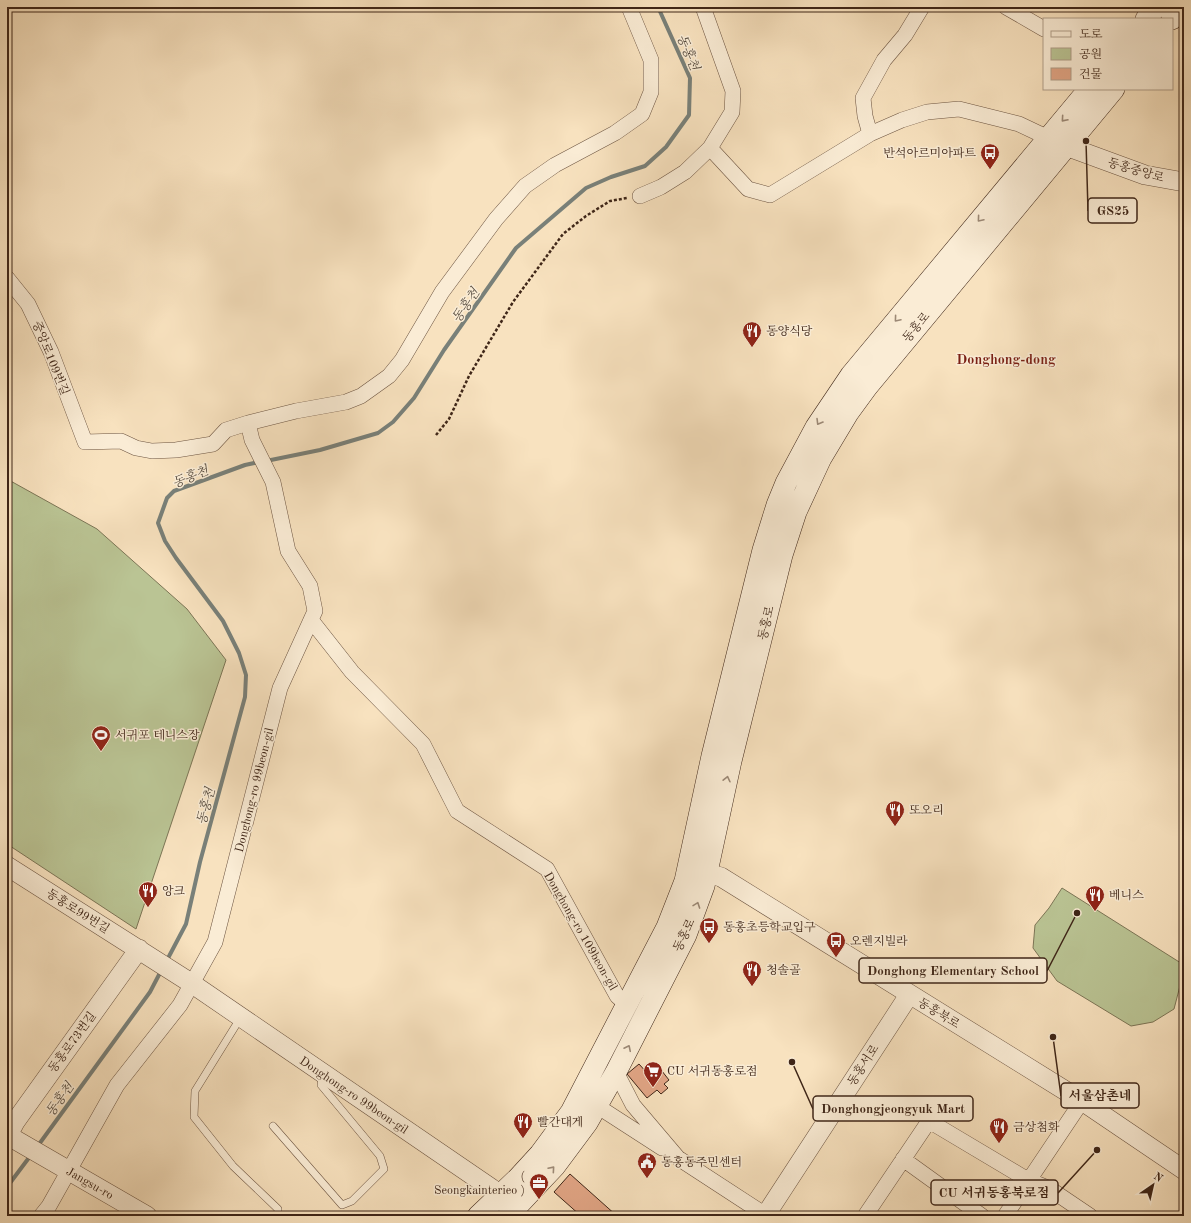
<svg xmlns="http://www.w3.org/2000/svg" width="1191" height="1223" viewBox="0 0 1191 1223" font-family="'Old Standard TT','Noto Serif KR',serif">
<rect width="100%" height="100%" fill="#f8e2bf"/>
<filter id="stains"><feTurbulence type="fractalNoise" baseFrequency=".005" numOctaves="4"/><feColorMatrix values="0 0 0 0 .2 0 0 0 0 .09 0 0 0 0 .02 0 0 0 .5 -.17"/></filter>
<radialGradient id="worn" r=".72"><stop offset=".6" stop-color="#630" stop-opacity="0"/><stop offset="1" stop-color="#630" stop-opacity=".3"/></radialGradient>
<path fill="#bac494" stroke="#7c7556" d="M7 479 97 529 187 609 226 660 136 929 7 844Z
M1062 888 1184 965V982H1181L1174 1009 1153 1022 1131 1026 1057 981 1033 948 1035 925 1049 908Z"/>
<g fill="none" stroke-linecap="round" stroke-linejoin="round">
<path stroke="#798079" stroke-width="4" d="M266 461 320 450 378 433 393 422 414 398 444 350 516 248 586 188 611 177 645 166 666 147 689 115 690 78 658 7
M166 962 186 924 200 862 245 697 246 675 239 653 223 621 176 558 165 541 158 523 167 498 174 491 245 465 259 462
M37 1147 150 992 162 969
M7 1187 31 1155"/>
</g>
<path fill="#e1a585" stroke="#3f2618" d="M639 1064 648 1074 658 1066 669 1080 664 1084 668 1088 661 1094 657 1090 647 1098 627 1074Z
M570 1174 617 1216H581L554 1192Z"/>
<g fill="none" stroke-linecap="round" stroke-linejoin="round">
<defs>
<path id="service" d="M241 1017 195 1091 194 1117 233 1166 278 1209V1216
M273 1126 342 1205 352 1201 384 1169 380 1156 321 1085 322 1075"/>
<path id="minor" d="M1006 7 1044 29
M870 134 865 116 863 98 884 60 905 35 922 7
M710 148 748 189 770 195 870 134 902 120 927 112 959 109 1019 124 1057 142
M640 196 661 187 685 172 710 148 732 112 733 91 703 7
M7 278 28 304 51 352 85 442 121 441 136 448 152 451 176 450 213 444 226 430 248 423 296 411 346 402 361 396 389 376 402 360 442 292 496 219 525 186 555 165 615 133 642 114 651 92V60L629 7
M311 620 352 672 423 744 457 811 547 869 617 996 627 1005
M616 1072 633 1105 678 1158 767 1216
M597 1106 662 1148
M903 1159 982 1216
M41 1216 49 1206 117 1085 180 1005 215 942 280 688 315 611 310 586 288 551 273 482 252 440 248 423
M865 1216 929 1121 1028 1180 1050 1189 1090 1216
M1005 1216 1082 1101"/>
<path id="tertiary" d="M1066 146 1145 175 1184 182
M7 866 191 983 491 1188 512 1205
M693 869 721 877 1082 1101 1184 1170
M7 1135 147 1216
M7 1137 15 1122 139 949
M765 1216 909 995"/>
<path id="secondary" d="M1146 19 1156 7
M1172 19 1181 7
M478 1216 518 1178 540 1154 571 1112 667 927 685 881 712 756 763 550 777 505 786 483 816 427 851 375 1089 89
M508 1216 555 1166 587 1123 616 1072 686 935 704 886 731 761 782 555 796 512 821 458 848 413 867 387 1114 89"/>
</defs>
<use href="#service" stroke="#6d5542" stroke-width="8"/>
<use href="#minor" stroke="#6d5542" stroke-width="16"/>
<use href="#tertiary" stroke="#6d5542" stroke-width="20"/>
<use href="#secondary" stroke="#3f2618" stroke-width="22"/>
<path stroke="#3f2618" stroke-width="2.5" stroke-dasharray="3 2" stroke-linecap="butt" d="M436 435 449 419 469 376 513 302 563 234 586 216 610 201 627 198"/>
<use href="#service" stroke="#faecd5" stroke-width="7"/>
<use href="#minor" stroke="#faecd5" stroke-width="15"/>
<use href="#tertiary" stroke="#faecd5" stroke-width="19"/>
<use href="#secondary" stroke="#faecd5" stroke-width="21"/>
</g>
<defs><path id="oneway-chevron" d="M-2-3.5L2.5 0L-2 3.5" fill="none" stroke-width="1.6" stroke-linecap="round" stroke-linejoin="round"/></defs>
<g stroke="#9c8976">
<use href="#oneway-chevron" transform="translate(1064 119) rotate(131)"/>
<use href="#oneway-chevron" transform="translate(980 219) rotate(130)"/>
<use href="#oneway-chevron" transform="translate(897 319) rotate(130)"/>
<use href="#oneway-chevron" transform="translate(819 422) rotate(121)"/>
<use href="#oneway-chevron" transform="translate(727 779) rotate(-77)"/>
<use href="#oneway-chevron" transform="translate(697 905) rotate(-70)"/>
<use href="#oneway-chevron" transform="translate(628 1048) rotate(-64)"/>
<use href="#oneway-chevron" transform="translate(552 1169) rotate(-49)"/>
</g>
<defs>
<symbol id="bus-pin" viewBox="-11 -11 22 30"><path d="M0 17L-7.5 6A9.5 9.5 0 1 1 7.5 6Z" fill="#8f2418" stroke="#faecd5"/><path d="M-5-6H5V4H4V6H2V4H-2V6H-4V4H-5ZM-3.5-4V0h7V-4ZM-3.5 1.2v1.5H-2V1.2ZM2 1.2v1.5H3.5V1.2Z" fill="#fff"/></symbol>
<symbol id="restaurant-pin" viewBox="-11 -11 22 30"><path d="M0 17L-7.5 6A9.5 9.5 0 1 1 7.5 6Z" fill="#8f2418" stroke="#faecd5"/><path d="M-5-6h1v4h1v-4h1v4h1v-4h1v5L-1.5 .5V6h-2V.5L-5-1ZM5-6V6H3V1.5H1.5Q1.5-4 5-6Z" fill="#fff"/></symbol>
<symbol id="stadium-pin" viewBox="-11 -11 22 30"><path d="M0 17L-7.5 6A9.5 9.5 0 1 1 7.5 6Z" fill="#8f2418" stroke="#faecd5"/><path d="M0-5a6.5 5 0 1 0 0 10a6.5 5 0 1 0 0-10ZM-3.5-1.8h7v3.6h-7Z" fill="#fff"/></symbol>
<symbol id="supermarket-pin" viewBox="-11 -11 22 30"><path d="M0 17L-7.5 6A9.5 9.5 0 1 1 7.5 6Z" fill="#8f2418" stroke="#faecd5"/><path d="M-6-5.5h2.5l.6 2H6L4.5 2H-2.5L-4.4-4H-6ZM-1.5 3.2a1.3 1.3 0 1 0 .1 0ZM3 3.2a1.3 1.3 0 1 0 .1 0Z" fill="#fff"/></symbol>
<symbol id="civic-pin" viewBox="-11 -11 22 30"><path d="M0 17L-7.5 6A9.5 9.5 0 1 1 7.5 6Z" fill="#8f2418" stroke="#faecd5"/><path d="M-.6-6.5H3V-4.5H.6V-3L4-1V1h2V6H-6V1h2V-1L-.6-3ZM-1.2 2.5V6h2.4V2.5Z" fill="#fff"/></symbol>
<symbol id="office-pin" viewBox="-11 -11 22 30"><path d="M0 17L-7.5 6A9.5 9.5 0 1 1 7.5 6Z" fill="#8f2418" stroke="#faecd5"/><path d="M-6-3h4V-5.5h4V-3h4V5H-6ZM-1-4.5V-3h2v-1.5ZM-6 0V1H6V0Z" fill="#fff"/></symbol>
</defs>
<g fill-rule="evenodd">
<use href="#bus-pin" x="979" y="142" width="22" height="30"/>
<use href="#restaurant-pin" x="741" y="320" width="22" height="30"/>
<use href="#stadium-pin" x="90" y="724" width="22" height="30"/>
<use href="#restaurant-pin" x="884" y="799" width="22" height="30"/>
<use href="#restaurant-pin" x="137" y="880" width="22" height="30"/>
<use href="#restaurant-pin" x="1084" y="884" width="22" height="30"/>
<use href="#bus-pin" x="698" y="916" width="22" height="30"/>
<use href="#bus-pin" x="825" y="930" width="22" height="30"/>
<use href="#restaurant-pin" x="741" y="959" width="22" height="30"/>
<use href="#supermarket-pin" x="642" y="1060" width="22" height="30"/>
<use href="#restaurant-pin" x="512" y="1111" width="22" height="30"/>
<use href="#restaurant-pin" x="988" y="1116" width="22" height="30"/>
<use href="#civic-pin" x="636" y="1151" width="22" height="30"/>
<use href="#office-pin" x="528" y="1172" width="22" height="30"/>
</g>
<g text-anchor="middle" stroke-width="3" stroke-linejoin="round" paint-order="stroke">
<g font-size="12" fill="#3f2618" stroke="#faecd5" text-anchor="start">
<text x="976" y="157" text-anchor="end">반석아르미아파트</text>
<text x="766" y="335">동양식당</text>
<text x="115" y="739">서귀포 테니스장</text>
<text x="909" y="814">또오리</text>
<text x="162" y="895">앙크</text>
<text x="1109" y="899">베니스</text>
<text x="723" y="931">동홍초등학교입구</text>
<text x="850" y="945">오렌지빌라</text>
<text x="766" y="974">청솔골</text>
<text x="667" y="1075">CU 서귀동홍로점</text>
<text x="537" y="1126">빨간대게</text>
<text x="1013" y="1131">금상첨화</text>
<text x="661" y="1166">동홍동주민센터</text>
<text x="525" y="1180" text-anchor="end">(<tspan x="525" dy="14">Seongkainterieo )</tspan></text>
</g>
<g font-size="12" fill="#3f2618" stroke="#faecd5">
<text transform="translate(1136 170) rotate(16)" y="4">동홍중앙로</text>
<text transform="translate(916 327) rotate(-50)" y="4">동홍로</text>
<text transform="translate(51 358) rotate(68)" y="4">중앙로109번길</text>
<text transform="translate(766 623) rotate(-77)" y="4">동홍로</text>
<text transform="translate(254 790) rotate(-76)" y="4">Donghong-ro 99beon-gil</text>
<text transform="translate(78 911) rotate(32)" y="4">동홍로99번길</text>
<text transform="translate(581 931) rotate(60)" y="4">Donghong-ro 109beon-gil</text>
<text transform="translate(684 935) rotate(-65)" y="4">동홍로</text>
<text transform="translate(939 1013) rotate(31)" y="4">동홍북로</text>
<text transform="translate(72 1042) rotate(-54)" y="4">동홍로73번길</text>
<text transform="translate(863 1065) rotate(-57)" y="4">동홍서로</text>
<text transform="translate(354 1095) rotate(34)" y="4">Donghong-ro 99beon-gil</text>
<text transform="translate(90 1183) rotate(30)" y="4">Jangsu-ro</text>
</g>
<g font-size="13" font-style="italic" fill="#574c40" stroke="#faecd5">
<text transform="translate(689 52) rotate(67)" y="5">동홍천</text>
<text transform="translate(465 305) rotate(-56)" y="5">동홍천</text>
<text transform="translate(190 476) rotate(-22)" y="5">동홍천</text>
<text transform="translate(205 806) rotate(-75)" y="5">동홍천</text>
<text transform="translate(59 1099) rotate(-54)" y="5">동홍천</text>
</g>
<g font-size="14" font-weight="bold" fill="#7a1f14" stroke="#faecd5">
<text x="1006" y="364">Donghong-dong</text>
</g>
</g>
<path fill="none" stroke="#3f2618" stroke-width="1.5" d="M1086 141L1088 211M1077 913L1047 971M1053 1037L1061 1096M792 1062L813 1109M1097 1150L1058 1193"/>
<g fill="#3f2618" stroke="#faecd5" stroke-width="1.5">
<circle cx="1086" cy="141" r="4"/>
<circle cx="1077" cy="913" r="4"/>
<circle cx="1053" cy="1037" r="4"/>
<circle cx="792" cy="1062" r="4"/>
<circle cx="1097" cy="1150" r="4"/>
</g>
<g fill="#faecd5" stroke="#3f2618" stroke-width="1.5">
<rect x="1088" y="198" width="49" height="25" rx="4"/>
<rect x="859" y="958" width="188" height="25" rx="4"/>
<rect x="1061" y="1083" width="78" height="25" rx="4"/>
<rect x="813" y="1096" width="160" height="25" rx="4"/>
<rect x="931" y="1180" width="127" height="25" rx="4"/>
</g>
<g font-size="13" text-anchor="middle" font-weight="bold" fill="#3f2618">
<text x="1113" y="215">GS25</text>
<text x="953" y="975">Donghong Elementary School</text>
<text x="1100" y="1100">서울삼촌네</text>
<text x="893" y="1113">Donghongjeongyuk Mart</text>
<text x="994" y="1197">CU 서귀동홍북로점</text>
</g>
<rect width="1191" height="1223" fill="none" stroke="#f8e2bf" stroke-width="24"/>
<rect x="8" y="8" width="1175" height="1207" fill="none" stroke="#3f2618" stroke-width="2"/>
<rect x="12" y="12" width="1167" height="1199" fill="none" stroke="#3f2618"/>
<rect x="1043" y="18" width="130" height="72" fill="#faecd5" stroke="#af9d89"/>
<rect x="1051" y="31" width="20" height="6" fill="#faecd5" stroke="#af9d89"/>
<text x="1079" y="38" font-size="12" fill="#3f2618">도로</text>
<rect x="1051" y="48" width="20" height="12" fill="#bac494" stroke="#af9d89"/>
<text x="1079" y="58" font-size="12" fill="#3f2618">공원</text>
<rect x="1051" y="68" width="20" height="12" fill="#e1a585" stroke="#af9d89"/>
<text x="1079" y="78" font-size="12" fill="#3f2618">건물</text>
<g transform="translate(1153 1185) rotate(34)" stroke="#faecd5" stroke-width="3" paint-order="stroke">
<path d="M0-3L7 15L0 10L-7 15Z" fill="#3f2618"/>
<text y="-6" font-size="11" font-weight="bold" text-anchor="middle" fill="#3f2618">N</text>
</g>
<rect width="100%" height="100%" filter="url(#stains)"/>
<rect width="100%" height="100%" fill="url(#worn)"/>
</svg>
